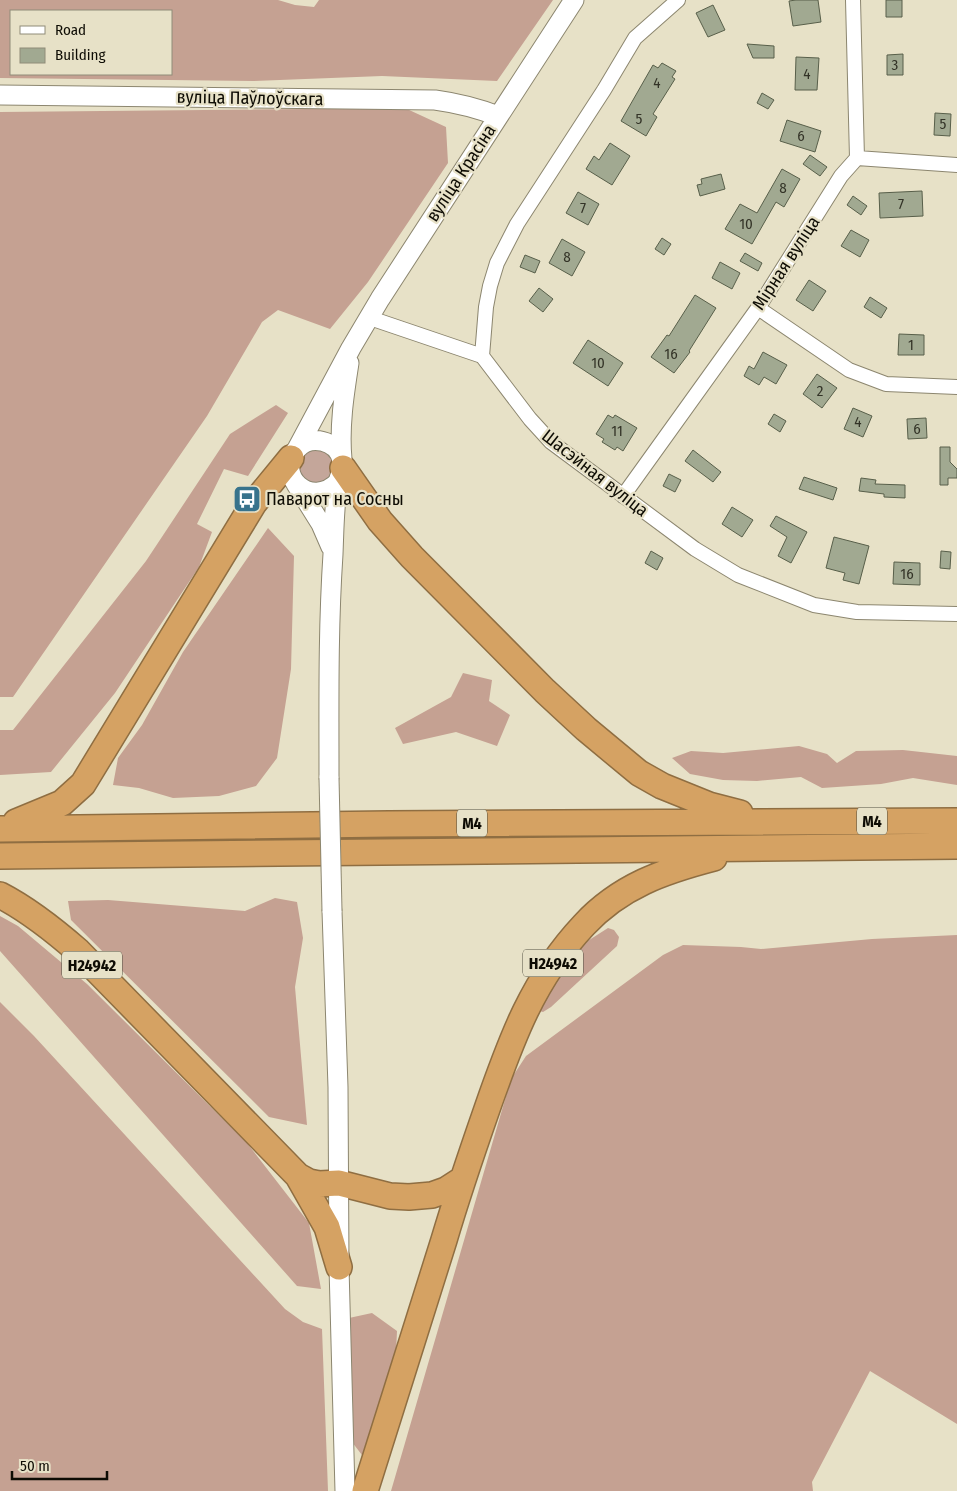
<svg xmlns="http://www.w3.org/2000/svg" width="957" height="1491" viewBox="0 0 957 1491" font-family="'Fira Sans Condensed',sans-serif">
<rect width="100%" height="100%" fill="#e7e1c7"/>
<path fill="#c4a69a" d="M298 466a18 18 0 1 1 36 0a18 18 0 1 1-36 0Z"/>
<path fill="#c5a192" fill-rule="evenodd" d="M0 0H278L295 5 314 7 319 0H553L497 81 382 76 253 81 0 78ZM11 11H171V74H11Z
M308 109H407L446 127 448 163 368 282 330 329 278 310 262 322 207 416 13 697H0V112Z
M276 405 288 413 248 476 224 469 197 524 212 532 199 567 115 693 51 772 0 775V730H13L146 561 230 434Z
M268 528 294 556 291 669 277 758 256 786 219 796 173 798 139 788 113 785 118 758 142 725 183 652Z
M463 673 492 680 489 701 510 715 497 746 456 732 403 744 395 728 451 697Z
M799 746 827 754 837 763 856 751 903 750 957 756V785L913 778 881 784 822 788 801 777 757 781 723 780 690 774 672 758 691 751 723 753Z
M275 898 297 902 303 938 295 987 307 1125 269 1117 71 920 68 901 108 900 245 911Z
M0 916 18 926 87 984 247 1143 309 1223 321 1289 297 1286 0 951Z
M608 928 614 930 619 937 617 946 551 1007 543 1012 539 1011 540 1006 568 962 586 942Z
M957 935V1424L870 1371 812 1482 813 1491H391L511 1079 526 1056 663 955 683 945 741 947 761 949 872 939Z
M0 1002 34 1036 285 1309 303 1322 322 1329 328 1491H0Z
M372 1313 397 1331 395 1375 365 1459 352 1442V1376L349 1318Z"/>
<path fill="#a1a991" stroke="#585f4a" d="M796 0H818L821 22 793 26 789 1Z
M886 0H902V17H886Z
M713 5 725 30 708 37 696 13Z
M747 44 774 46V58H753Z
M903 54V75H887V55Z
M796 57 819 58 817 90H795Z
M662 63 676 71 672 77 675 79 653 114 657 117 646 136 621 121 653 65 658 68Z
M762 93 774 100 768 109 757 103Z
M935 113 951 114 950 136 934 135Z
M787 120 821 131 815 152 780 141Z
M610 143 630 156 612 185 586 169 594 156 599 160Z
M810 155 827 167 820 176 803 164Z
M782 169 800 179 784 207 776 202 752 244 725 229 740 204 757 213Z
M721 174 725 189 700 196 697 185 702 184 701 179Z
M922 191 923 216 880 218 879 193Z
M578 192 599 204 588 225 566 213Z
M853 196 867 206 861 215 847 205Z
M851 230 869 240 860 257 841 246Z
M662 238 671 244 664 255 655 249Z
M562 239 585 252 572 276 549 263Z
M745 253 762 263 758 271 740 261Z
M525 255 540 261 535 273 520 267Z
M720 262 740 273 732 289 712 278Z
M809 280 826 291 813 311 796 300Z
M539 288 553 299 543 312 529 301Z
M695 295 716 308 689 351 690 352 674 373 651 357 667 335 669 336Z
M870 297 887 308 881 318 864 307Z
M899 334 924 335V355H898Z
M588 340 623 363 608 386 573 363Z
M763 352 787 365 776 384 764 377 759 385 744 376 749 366 754 369Z
M817 374 837 388 822 408 803 394Z
M853 408 872 416 863 437 844 429Z
M774 414 786 421 780 432 768 424Z
M608 415 613 418 615 415 637 428 623 451 617 447 615 450 602 442 604 439 596 434Z
M926 418 927 438 908 439 907 419Z
M940 447H950V462L957 469V478H948V485H940Z
M693 450 721 472 713 482 685 461Z
M669 474 681 480 675 492 663 486Z
M804 477 837 488 833 500 799 489Z
M861 478 876 480 875 484 905 485V498L884 497V494L859 491Z
M732 507 753 520 742 537 722 524Z
M776 516 807 532 791 563 778 556 787 537 770 526Z
M834 537 869 546 859 584 843 580 845 573 826 568Z
M651 551 663 558 657 570 645 563Z
M941 551 951 552 950 569 940 568Z
M894 562 920 563V585L893 584Z"/>
<g fill="none" stroke-linecap="round" stroke-linejoin="round">
<defs>
<path id="street" d="M678 0 635 38 604 90 517 224 497 263 490 286 486 307 482 356 530 419 551 442 695 549 738 575 814 605 857 612 957 614
M857 158 957 165
M758 308 849 370 886 384 957 387
M370 318 482 356
M623 496 758 308 841 176 857 158 853 0"/>
<path id="secondary" d="M0 95 435 100C457 103 477 108 498 116
M297 449 351 348 380 299 574 0
M342 459C339 427 344 395 349 363
M296 484 321 524 331 547
M329 778C329 703 328 629 333 554 334 531 334 505 338 482 340 474 344 469 342 460 337 440 310 434 297 449 274 474 310 511 339 481
M332 911 338 1087 339 1267 345 1491"/>
<path id="highway" d="M343 468 380 521 412 557 545 691 586 729 639 773 662 786 709 805 740 813
M16 822 62 803 83 784 254 503 291 458
M0 829 389 824 957 821
M0 856 957 846
M0 895C29 910 54 930 78 951L298 1176 327 1227 339 1267
M298 1176 309 1182 319 1184 339 1183 390 1196 409 1197 432 1195 446 1190 463 1179
M365 1491C391 1407 418 1324 444 1240 457 1196 472 1152 487 1109 511 1040 533 979 584 925 620 886 664 871 714 858"/>
</defs>
<use href="#street" stroke="#8c866f" stroke-width="16"/>
<use href="#secondary" stroke="#8c866f" stroke-width="21"/>
<use href="#highway" stroke="#8f6e42" stroke-width="28"/>
<use href="#street" stroke="#fff" stroke-width="14"/>
<use href="#secondary" stroke="#fff" stroke-width="19"/>
<use href="#highway" stroke="#d5a263" stroke-width="25"/>
<defs>
<path id="secondary-bridge" d="M329 778 332 911"/>
</defs>
<use href="#secondary-bridge" stroke="#8c866f" stroke-width="21" stroke-linecap="butt"/>
<use href="#secondary-bridge" stroke="#fff" stroke-width="19"/>
</g>
<defs>
<symbol id="bus-square" viewBox="-11 -11 22 22"><rect x="-9" y="-9" width="18" height="18" rx="4" fill="#38738c" stroke="#e7e1c7"/><path d="M-5-6H5V4H4V6H2V4H-2V6H-4V4H-5ZM-3.5-4V0h7V-4ZM-3.5 1.2v1.5H-2V1.2ZM2 1.2v1.5H3.5V1.2Z" fill="#fff"/></symbol>
</defs>
<g fill-rule="evenodd">
<use href="#bus-square" x="231" y="483" width="32" height="32"/>
</g>
<g text-anchor="middle" stroke-width="4.5" stroke-linejoin="round" paint-order="stroke">
<g font-size="15" fill="#333327">
<text x="895" y="70">3</text>
<text x="807" y="79">4</text>
<text x="657" y="88">4</text>
<text x="639" y="124">5</text>
<text x="943" y="129">5</text>
<text x="801" y="141">6</text>
<text x="783" y="193">8</text>
<text x="901" y="209">7</text>
<text x="583" y="213">7</text>
<text x="746" y="229">10</text>
<text x="567" y="262">8</text>
<text x="911" y="350">1</text>
<text x="671" y="359">16</text>
<text x="598" y="368">10</text>
<text x="820" y="396">2</text>
<text x="858" y="427">4</text>
<text x="917" y="434">6</text>
<text x="617" y="436">11</text>
<text x="907" y="579">16</text>
</g>
<g fill="#e7e1c7" stroke="#4f4c3e" stroke-width="1">
<rect x="857" y="807.5" width="30" height="27" rx="4"/>
<rect x="457" y="809.5" width="30" height="27" rx="4"/>
<rect x="523" y="949.5" width="60" height="27" rx="4"/>
<rect x="62" y="951.5" width="60" height="27" rx="4"/>
</g>
<g font-size="16" font-weight="bold" fill="#0e0c04">
<text x="872" y="827">М4</text>
<text x="472" y="829">М4</text>
<text x="553" y="969">Н24942</text>
<text x="92" y="971">Н24942</text>
</g>
<g font-size="18" fill="#0e0c04" stroke="#e7e1c7">
<text transform="translate(250 98) rotate(1)" y="6">вуліца Паўлоўскага</text>
<text transform="translate(461 173) rotate(-57)" y="6">вуліца Красіна</text>
<text transform="translate(786 263) rotate(-57)" y="6">Мірная вуліца</text>
<text transform="translate(595 473) rotate(38)" y="6">Шасэйная вуліца</text>
</g>
<g font-size="18" fill="#0e0c04" stroke="#e7e1c7" text-anchor="start">
<text x="266" y="505">Паварот на Сосны</text>
</g>
</g>
<rect x="10" y="10" width="162" height="65" fill="#e7e1c7" stroke="#908c79"/>
<rect x="20" y="26" width="25" height="8" fill="#ffffff" stroke="#908c79"/>
<text x="55" y="35" font-size="15" fill="#0e0c04">Road</text>
<rect x="20" y="48" width="25" height="15" fill="#a1a991" stroke="#908c79"/>
<text x="55" y="60" font-size="15" fill="#0e0c04">Building</text>
<path d="M12 1471v8h95v-8" fill="none" stroke="#0e0c04" stroke-width="2.5"/>
<text x="20" y="1471" font-size="15" fill="#0e0c04" stroke="#e7e1c7" stroke-width="4" paint-order="stroke">50 m</text>
</svg>
